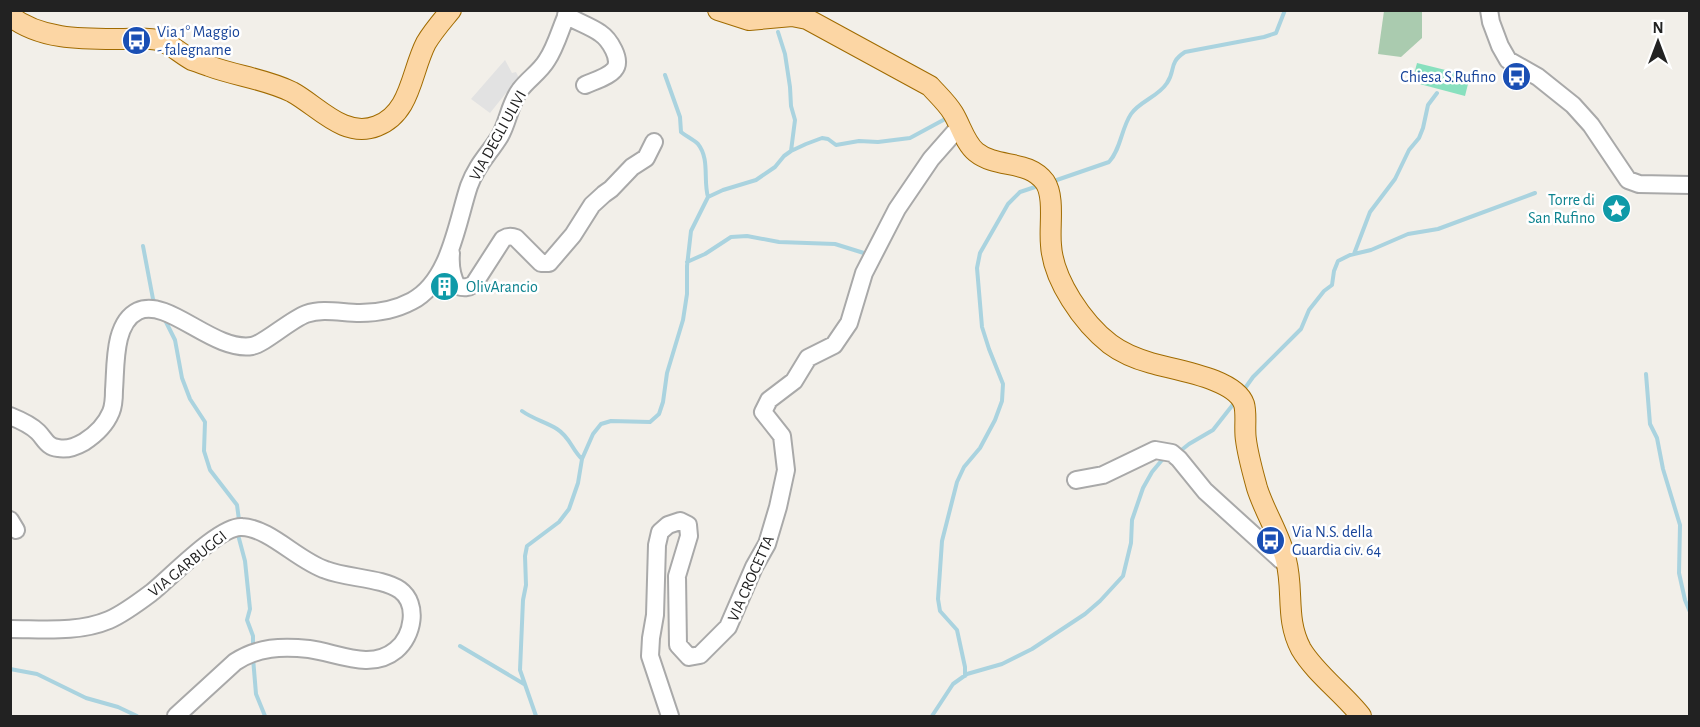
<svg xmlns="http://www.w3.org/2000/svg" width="1700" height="727" viewBox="0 0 1700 727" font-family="'Alegreya Sans',sans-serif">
<rect width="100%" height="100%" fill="#f2efe9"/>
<path fill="#aacbaf" d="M1384 11H1422V38L1401 57 1378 54Z"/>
<path fill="#88e0be" d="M1417 63 1470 76 1465 96 1412 82Z"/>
<path fill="#e2e2e2" d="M505 60 512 73 516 72 520 80 506 93 490 113 471 99Z"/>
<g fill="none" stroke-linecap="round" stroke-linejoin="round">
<path stroke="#aad3df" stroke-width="4" d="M778 32 785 54 790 87 791 106 795 120 791 151
M665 75 680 117 681 132C687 137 693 139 698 144 710 159 703 180 708 197
M1051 182 1109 162C1121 149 1121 129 1131 114 1140 101 1158 97 1167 83 1176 70 1168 63 1185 52L1264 37 1276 33 1285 10
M143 246 153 299 157 306
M1354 254 1370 212 1395 179 1409 150 1419 138 1423 128 1428 105 1437 93
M687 262 705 254 731 237 747 236 779 242 835 244 867 254
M165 320 175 340 182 378 190 399 205 422 204 451 210 470 237 505 239 520 238 524
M1646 374 1650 424 1657 438 1663 469 1680 525 1679 573 1685 600 1690 612
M1243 391 1253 377 1301 329 1309 310 1324 291 1332 285 1334 271 1338 261 1350 255 1371 250 1408 234 1438 229 1535 193
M522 411C533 419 546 422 557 429 570 437 572 450 582 459
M1179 452 1189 444 1213 430 1235 402
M237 531 245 561 250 609 247 620 253 636V647
M460 646 524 684
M253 658 256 694 265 716
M10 669 37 674 86 698 118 707 137 716
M965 676V667L957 630 940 611 938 599 942 541 957 482 964 467 980 448 995 420 1002 401 1003 384 989 349 982 327 977 268 980 253 1008 204 1020 192 1041 185
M536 716 520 670 523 600 526 585 525 556 527 546 559 522 569 509 578 483 582 459 593 434 601 424 611 421 650 422 659 414 663 402 667 373 683 320 687 294V266L691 231 708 197 723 190 756 180 775 167 784 156 791 151 806 144 822 138 828 139 836 145 859 141 878 142 910 138 947 118
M932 716 953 684 967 674 1002 664 1032 649 1085 614 1100 601 1123 576 1131 543 1132 520 1143 488 1152 472 1162 460 1167 458"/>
<defs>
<path id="minor" d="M1489 10 1491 22 1500 46 1508 60 1538 77 1573 105 1591 125 1628 180 1639 184 1690 185
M566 15C577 22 590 26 600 33 609 39 623 60 614 70 608 77 594 81 585 85
M451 253C450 265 451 275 457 286 464 288 468 288 474 284L503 239C508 236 511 236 516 238L541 263H549L573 235 592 205 604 194 611 189 632 167 646 158 654 142
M10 416C20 420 31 425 38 432 45 439 47 447 58 448 67 450 77 446 84 442 95 435 106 424 111 412 114 405 114 397 114 390 116 366 113 323 138 311 168 297 213 352 252 346 264 344 290 320 306 314 323 308 342 313 360 313 377 313 397 309 412 301 450 281 457 222 469 186 477 164 489 154 500 136 508 122 510 103 520 90 528 79 540 72 547 60 557 45 561 26 569 10
M1076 480 1103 475 1155 450 1172 453 1179 459 1205 491 1281 560 1286 561
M10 520 16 530
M10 629C43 629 78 633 109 620 123 614 139 602 151 593 170 578 220 525 242 527 270 528 298 561 326 570 346 578 383 578 400 590 419 604 413 636 396 650 371 671 338 653 309 649 282 646 258 647 235 662L176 716
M670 716 650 656 651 638 655 615 657 545 660 532 668 525 680 521 688 525 689 536 677 576 678 645 689 657 700 655 728 627 754 567 767 544 778 507 786 470 782 436 763 412 769 400 794 381 808 358 834 345 849 323 864 273 897 209 931 159 960 126"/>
<path id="major" d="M718 10 749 20 792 16 807 19 930 86C938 95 947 103 953 113 961 126 965 143 976 152 997 169 1028 159 1045 182 1055 197 1049 227 1051 245 1053 280 1083 323 1110 344 1122 353 1137 359 1151 363 1174 370 1235 378 1244 404 1247 414 1244 429 1246 440 1248 456 1253 473 1257 488 1265 513 1280 535 1286 560 1294 591 1285 619 1301 649 1315 673 1344 694 1361 716
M10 16C41 40 83 39 120 39 133 39 148 37 161 41 172 45 181 54 192 60 198 62 204 64 209 66 236 76 266 79 292 92 318 106 344 139 377 126 411 113 411 72 426 43 433 31 442 21 451 10"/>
</defs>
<use href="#minor" stroke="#a9a9a9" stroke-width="20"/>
<use href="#major" stroke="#a06b00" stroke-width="22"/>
<use href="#minor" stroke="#fff" stroke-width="16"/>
<use href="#major" stroke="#fcd6a4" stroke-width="20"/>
</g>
<defs>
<symbol id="bus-disc" viewBox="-11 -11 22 22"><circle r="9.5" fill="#1a4fb4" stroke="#fff"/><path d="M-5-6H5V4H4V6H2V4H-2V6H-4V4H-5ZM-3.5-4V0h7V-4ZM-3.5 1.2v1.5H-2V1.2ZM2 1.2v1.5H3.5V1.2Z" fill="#fff"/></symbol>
<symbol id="sight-disc" viewBox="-11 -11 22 22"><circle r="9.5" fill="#0f9aa8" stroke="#fff"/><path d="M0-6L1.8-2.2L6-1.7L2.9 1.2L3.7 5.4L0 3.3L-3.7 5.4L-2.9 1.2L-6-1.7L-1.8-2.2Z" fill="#fff"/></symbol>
<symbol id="building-disc" viewBox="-11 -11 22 22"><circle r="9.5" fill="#0f9aa8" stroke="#fff"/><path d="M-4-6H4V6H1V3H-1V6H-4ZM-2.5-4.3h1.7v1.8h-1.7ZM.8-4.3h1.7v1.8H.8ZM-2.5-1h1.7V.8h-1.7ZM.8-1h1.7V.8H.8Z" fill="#fff"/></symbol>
</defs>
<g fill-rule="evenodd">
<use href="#bus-disc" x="120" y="24" width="33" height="33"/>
<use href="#bus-disc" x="1500" y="60" width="33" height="33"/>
<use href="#sight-disc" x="1600" y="192" width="33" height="33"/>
<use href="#building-disc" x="428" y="270" width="33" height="33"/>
<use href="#bus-disc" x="1254" y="524" width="33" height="33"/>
</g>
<g text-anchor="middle" stroke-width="5" stroke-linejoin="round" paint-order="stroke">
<g font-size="16" fill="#164399" stroke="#fff" text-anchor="start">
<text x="157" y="37">Via 1° Maggio<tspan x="157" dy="18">- falegname</tspan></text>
<text x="1496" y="82" text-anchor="end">Chiesa S.Rufino</text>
<text x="1292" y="537">Via N.S. della<tspan x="1292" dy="18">Guardia civ. 64</tspan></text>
</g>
<g font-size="16" fill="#222" stroke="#fff">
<text transform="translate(497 135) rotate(-61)" y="6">VIA DEGLI ULIVI</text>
<text transform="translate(187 563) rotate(-39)" y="6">VIA GARBUGGI</text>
<text transform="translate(750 578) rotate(-66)" y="6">VIA CROCETTA</text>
</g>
<g font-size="16" fill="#0d838f" stroke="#fff" text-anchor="end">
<text x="1595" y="205">Torre di<tspan x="1595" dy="18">San Rufino</tspan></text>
<text x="466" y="292" text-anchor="start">OlivArancio</text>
</g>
</g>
<rect width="1700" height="727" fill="none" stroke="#222222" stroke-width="24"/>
<g transform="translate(1658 42)" stroke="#ffffff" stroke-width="4.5" paint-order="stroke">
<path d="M0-4.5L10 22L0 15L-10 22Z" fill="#222222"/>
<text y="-9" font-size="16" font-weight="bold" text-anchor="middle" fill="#222222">N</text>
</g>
</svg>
